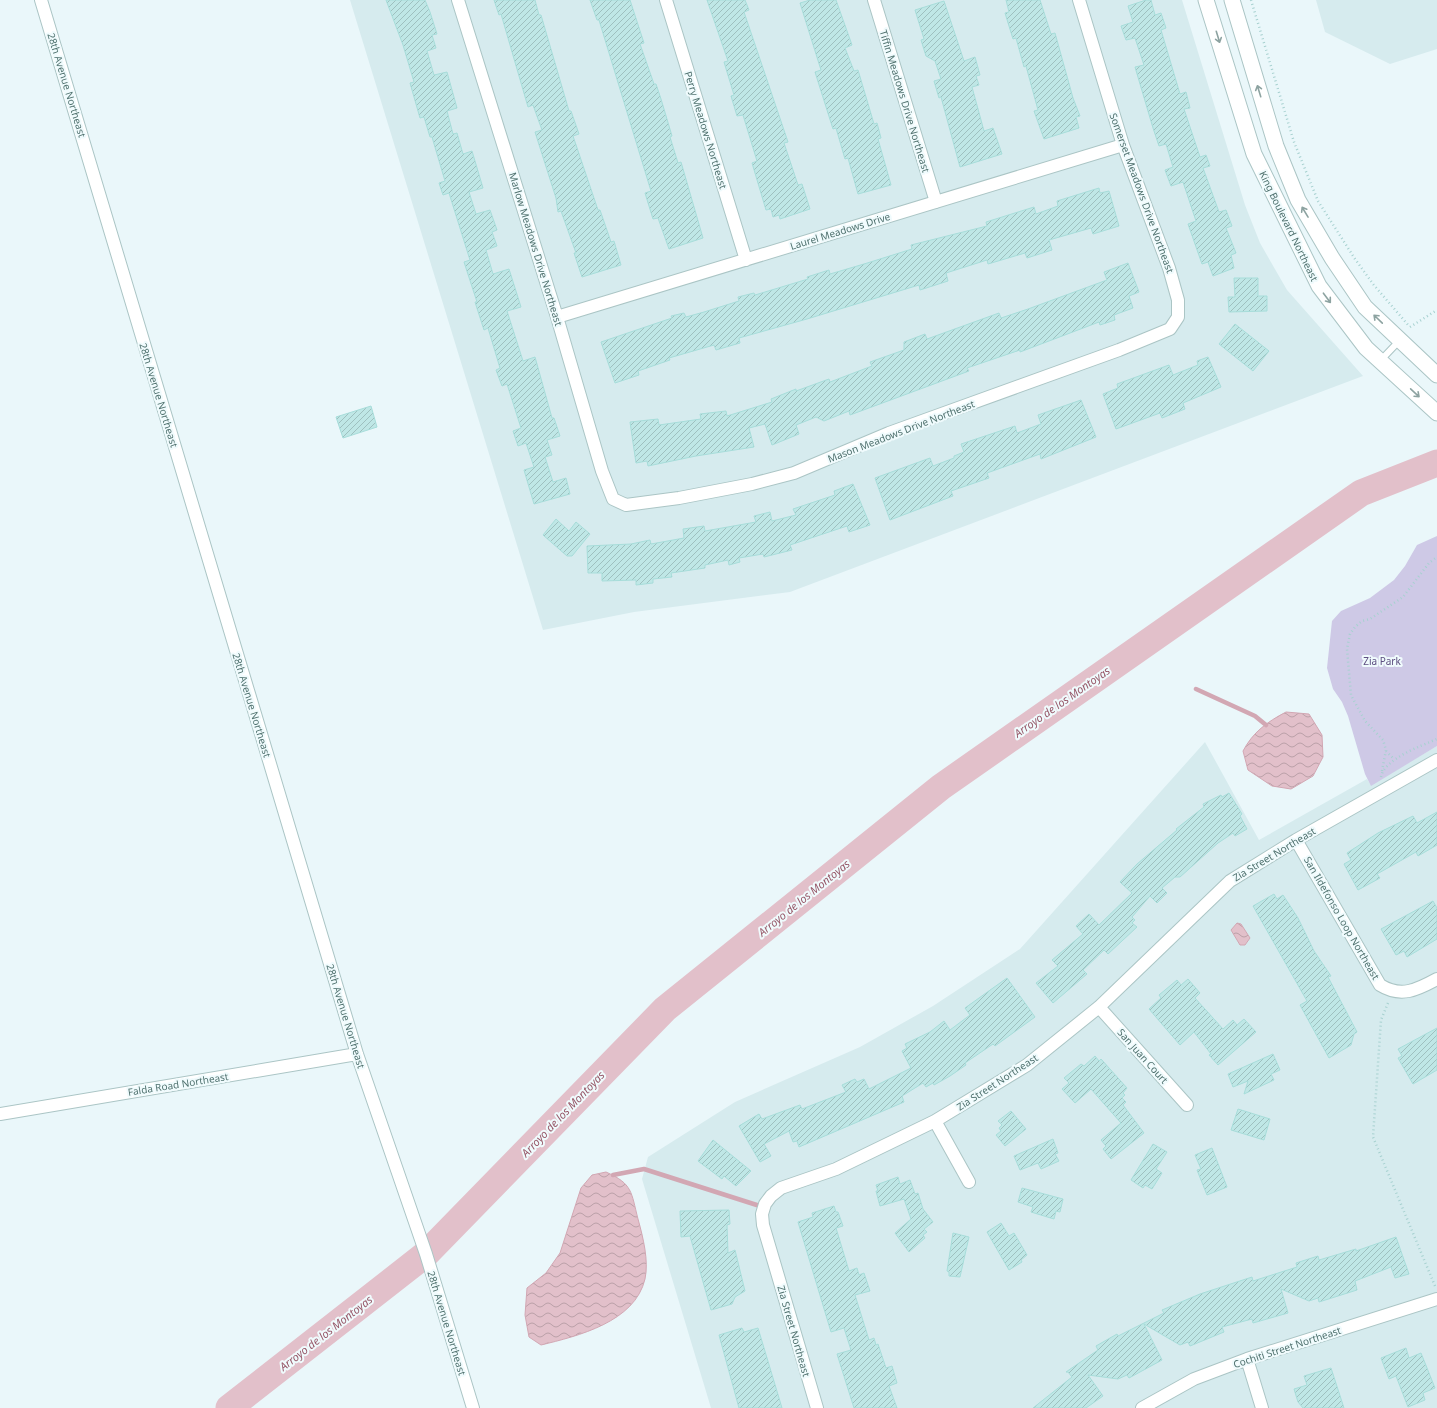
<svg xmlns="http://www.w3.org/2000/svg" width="1437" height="1408" viewBox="0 0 1437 1408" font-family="'Noto Sans',sans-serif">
<defs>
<pattern id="water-waves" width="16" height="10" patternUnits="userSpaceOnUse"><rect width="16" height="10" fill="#e2c0ca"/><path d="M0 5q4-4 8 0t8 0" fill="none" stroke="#baa0a8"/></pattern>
<pattern id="building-hatch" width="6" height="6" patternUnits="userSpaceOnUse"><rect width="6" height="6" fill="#bfe7e6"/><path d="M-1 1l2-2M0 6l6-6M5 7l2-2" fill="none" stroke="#9ec0bf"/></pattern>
</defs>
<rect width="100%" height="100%" fill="#eaf7fa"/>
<path fill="#d6ebee" d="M350 0H1182L1245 205 1260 243 1287 290 1363 376 790 592 634 612 543 630Z
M1316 0H1437V49L1390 64 1325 32Z
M1205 742 1259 840 1367 779 1371 785 1437 746V1408H711L642 1179 648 1157 735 1102 860 1047 933 1006 1020 949Z"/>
<path fill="#cec9e6" d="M1437 536V746L1371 786 1365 774 1348 716 1342 702 1333 689 1327 668 1332 621 1341 611 1370 598 1394 580 1405 566 1417 545Z"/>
<path fill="url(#water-waves)" stroke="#d2a7b3" d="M1286 712 1309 714 1322 735 1323 757 1313 776 1291 789 1272 786 1248 770 1243 751C1253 732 1267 722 1286 712Z
M1237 923 1241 924 1250 938 1245 945H1240L1231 930Z
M606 1172C633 1184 631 1192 638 1219 643 1237 649 1261 645 1279 635 1322 578 1336 541 1345L529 1337 525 1315 527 1288 546 1273 560 1253 581 1188 592 1175Z"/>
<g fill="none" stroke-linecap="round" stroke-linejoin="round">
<path stroke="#d2a7b3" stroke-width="4.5" d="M1196 689 1255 716 1266 725
M613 1175 644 1169 763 1207"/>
<path stroke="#e2c0ca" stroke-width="27" d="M229 1408 426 1254 665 1009 941 787 1361 493 1437 463"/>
</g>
<path fill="url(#building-hatch)" stroke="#a7ddda" d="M386 0H425L430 12 437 34 432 35 436 48 427 51 434 75 447 72 457 108 447 111 453 134 457 133 463 154 472 151 483 188 469 192 476 214 490 210 497 230 492 232 497 246 486 250 493 274 509 269 521 307 507 311 523 361 535 357 552 418H554L560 436 547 440 552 455 545 457 553 482 566 478 570 494 534 504 524 470 534 467 526 443 518 446 513 431 521 428 507 384 502 386 496 370 500 368 488 328 484 330 475 302H477L464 262 470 260 449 193 443 195 439 183 445 181 432 137H430L424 117 420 118 410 83 414 82 403 45Z
M494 0H535L539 15H541L569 111H571L579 134 573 136 598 210H600L611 242 614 241 621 265 582 277 574 253H576L561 211 558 212 556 198 535 132 542 130 533 105 528 107 501 14 499 15Z
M590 0H630L644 43 640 44 654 84H656L661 99 672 136 670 137 678 163 681 162 703 238 669 249 658 218 653 219 645 193 651 191 599 20H597Z
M707 0H745L749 10 744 12 788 142 784 143 798 185 802 184 810 209 780 219 779 215 773 217 771 209 766 210 752 163 757 161 743 115 737 116 731 96 734 95 724 62 728 61Z
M810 0H836L852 45 845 48 854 71 858 70 874 124 877 123 881 138 878 139 891 185 858 194 848 158 845 159 836 128 833 129 815 72 821 70 800 3Z
M1006 0H1040L1051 34 1055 33 1073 98 1080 116 1076 117 1079 128 1044 139 1034 111 1038 110 1026 66 1024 67 1016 38 1013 39 1005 13 1009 12Z
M1146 0H1151L1155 15 1161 13 1166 28 1161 30 1180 94 1186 92 1190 108 1184 109 1200 157 1206 155 1210 166 1203 168 1219 212 1226 210 1232 226 1226 228 1236 253 1231 255 1234 268 1213 276 1208 262 1202 264 1188 224 1196 221 1183 182 1171 186 1165 170 1173 167 1166 144 1159 146 1153 128 1135 67 1144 65 1135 38 1126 40 1121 26 1133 22 1128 6Z
M944 1 964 61 975 57 980 75 976 76 979 85 972 87 984 131 993 128 1002 154 960 167 941 97 939 98 934 81 941 79 935 61 926 56 921 40 924 39 915 10Z
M1099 188 1100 193 1109 191 1119 226 1093 234 1091 228 1049 240 1052 250 1027 258 1025 253 988 264 987 260 946 273 948 281 920 290 919 285 807 319 739 338 740 343 716 350 714 345 669 358 670 360 638 371 639 375 615 383 601 342 672 318 671 316 684 313 686 317 704 312 739 301 738 297 754 293 755 295 808 279 807 277 829 270 830 274 864 264 912 249 911 245 987 226 986 222 1034 207 1036 214 1058 206 1057 201Z
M1128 263 1139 292 1129 296 1133 308 1114 315 1115 320 1100 325 1099 322 1020 352V350L967 368 969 371 850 415 849 411 824 421 816 417 796 425 799 434 772 445 765 424 749 428 754 447 696 456 648 466 647 461 636 463 630 422 658 419 659 425 701 419 700 414 726 411 727 416 772 402 771 399 796 389V391L829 379 830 382 872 366 870 362 904 350V342L925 334 927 339 999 313 1001 318 1028 309 1107 280 1104 272Z
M1234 278H1258V296H1267V311L1229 312 1228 297H1235Z
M1235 324 1269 351 1253 371 1219 344Z
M1208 357 1221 387 1183 403 1185 409 1162 418 1160 413 1116 429 1103 394 1118 388 1117 384 1169 365 1173 375 1198 365 1197 361Z
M1081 400 1096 437 1041 459 1040 454 987 473 989 478 951 491 953 496 890 520 875 478 930 458 933 466 954 458V456L964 452 961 444 1015 426 1017 433 1041 424 1038 415Z
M371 406 377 427 343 438 336 417Z
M853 484 870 525 849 532 847 526 790 545 792 550 764 557 763 554 739 558 740 562 729 565 728 560 705 565V568L671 573 672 577 653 579V583L636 585V580L602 581V573H588L587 546 631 544 650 540 651 544 684 538 683 529 704 526 705 531 756 522 754 516 770 512 772 521 796 515 793 509 835 495 834 491Z
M556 519 569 531 576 522 590 534 572 556H567L543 535Z
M1229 793 1242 814 1240 816 1247 829 1235 836 1233 833 1218 843 1180 877H1175L1162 888 1167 893 1157 903 1150 896 1132 917 1135 920 1132 923 1137 927 1108 954 1104 950 1083 970 1087 974 1053 1003 1036 983 1058 966 1052 960 1083 934 1076 926 1089 914 1099 925 1132 893 1120 882 1137 864 1177 830 1176 829 1204 807 1203 804 1221 795 1222 797Z
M1437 812V845L1418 856 1416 852 1377 874 1380 878 1358 890 1344 864 1351 860 1347 853 1378 833 1413 816 1417 823Z
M1274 894 1277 899 1283 895 1298 918 1314 951 1331 976 1328 977 1357 1032 1354 1034 1351 1045 1329 1058 1300 1005 1307 1001 1253 906Z
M1433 901 1437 908V939L1407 957 1404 951 1396 955 1381 929Z
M1007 978 1035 1017 995 1046 993 1044 965 1063 966 1065 950 1076 934 1085 933 1083 926 1087 923 1083 902 1096 904 1102 799 1147 797 1141 793 1142 789 1131 764 1144 771 1156 760 1162 739 1126 759 1114 762 1119 800 1105 802 1109 846 1092 842 1085 855 1079 857 1082 864 1079 869 1089 911 1068 902 1051 907 1048 905 1044 930 1032 944 1021 950 1030 970 1015 965 1008Z
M1188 979 1200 993 1195 998 1223 1029 1233 1020 1237 1025 1244 1019 1256 1032 1218 1065 1209 1055 1211 1054 1194 1032 1180 1045 1149 1009 1161 998 1159 995 1177 980 1181 985Z
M1437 1028V1070L1413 1084 1398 1058 1402 1056 1398 1049Z
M1273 1054 1280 1070 1271 1074 1274 1080 1244 1094 1248 1081 1233 1087 1228 1074Z
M1095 1056 1099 1061 1101 1059 1127 1088 1123 1093 1125 1095 1122 1098 1126 1102 1123 1105 1144 1133 1111 1159 1103 1149 1106 1146 1101 1140 1121 1123 1091 1089 1075 1103 1062 1089 1069 1083 1064 1078 1081 1064 1084 1066Z
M1238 1109 1270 1119 1264 1140 1231 1130Z
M1011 1111 1026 1129 1005 1146 996 1135 1001 1131 999 1128 1002 1125 998 1121Z
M1053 1139 1058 1153 1055 1154 1059 1161 1041 1169 1038 1163 1020 1170 1014 1156Z
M713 1140 751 1171 736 1186 724 1176 722 1179 698 1161Z
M1153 1144 1167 1152 1156 1169 1162 1173 1152 1189 1145 1185 1143 1188 1131 1180Z
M1212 1148 1227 1187 1207 1195 1197 1170 1201 1169 1195 1155Z
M898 1177 900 1184 910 1180 915 1194 918 1193 923 1209 933 1222 924 1229 927 1232 923 1235 925 1238 909 1252 895 1233 911 1219 904 1199 880 1206 876 1191H878L876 1185Z
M1022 1188 1063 1199 1060 1212 1056 1211 1054 1219 1031 1212 1033 1207 1018 1202Z
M834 1206 836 1212H838L843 1226 836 1228 849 1271 857 1268 859 1275 864 1273 870 1291 855 1295 869 1340 874 1338 876 1345 878 1344 886 1368 892 1366 897 1383 889 1386 897 1408H854L837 1354 851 1350 844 1328 831 1332 798 1222 813 1217 812 1213Z
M729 1210 730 1224 727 1225 728 1253 735 1250 745 1291 735 1297 732 1304 711 1310 690 1236 681 1237 680 1211Z
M1001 1223 1009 1236 1014 1233 1027 1255 1021 1260 1022 1262 1009 1270 987 1232Z
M953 1233 969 1237 960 1277 949 1276V1272L947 1271Z
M1396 1237 1409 1274 1395 1278 1391 1267 1355 1281 1357 1290 1319 1302 1318 1298 1309 1301 1281 1289 1288 1313 1253 1323 1252 1319 1222 1327 1224 1332 1190 1346 1188 1342 1180 1345 1144 1324 1162 1360 1129 1378 1127 1375 1118 1379 1088 1375 1103 1396 1086 1408H1033L1072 1377 1068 1372H1066L1098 1350 1096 1346 1117 1334 1118 1336 1164 1313 1162 1310 1200 1294 1252 1277 1253 1281 1297 1267 1296 1263 1318 1256 1319 1260 1356 1249V1251Z
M742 1328 744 1332 758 1328 782 1408H739L719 1335Z
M1406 1348 1409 1358 1421 1353 1435 1388 1423 1393 1425 1400 1408 1407 1396 1376 1389 1379 1381 1358Z
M1331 1368 1344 1408H1303L1298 1402 1294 1389 1307 1385 1304 1376Z"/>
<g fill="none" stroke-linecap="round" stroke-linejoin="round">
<defs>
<path id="service" d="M1380 361 1400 340"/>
<path id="minor" d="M41 0 357 1054 426 1254 473 1408
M458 0 557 317 602 471 613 499 626 505 679 498 752 484 794 473 889 433 1119 350 1170 329 1178 317V300L1169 268 1123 145 1079 0
M666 0 746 260
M874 0 936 202
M557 317 1123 145
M1296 840 1380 985C1401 998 1417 990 1437 979
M1099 1007 1187 1105
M0 1114 357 1054
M935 1121 969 1182
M1247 1359 1262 1408
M817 1408 763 1225 762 1214 765 1204 771 1196 781 1188 836 1169 935 1121 1027 1065 1099 1007 1230 881 1296 840 1437 760
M1142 1408 1194 1379 1247 1359 1437 1299"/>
<path id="tertiary" d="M1206 0 1254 154 1319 286 1366 348 1437 413
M1232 0 1276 146 1298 200 1332 258 1365 307 1437 375"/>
</defs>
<use href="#service" stroke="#abc5c5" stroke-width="8"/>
<use href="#minor" stroke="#abc5c5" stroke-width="14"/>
<use href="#tertiary" stroke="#abc5c5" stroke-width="17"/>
<path stroke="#a7d1d0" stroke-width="2.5" stroke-dasharray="1 3" stroke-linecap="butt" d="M1251 0 1294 142 1318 201 1355 259 1373 284 1409 326
M1410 327 1437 310
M1386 751 1394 759
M1382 771 1386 750 1383 740 1365 721 1351 695 1347 649 1350 634 1355 627 1362 621 1370 619 1403 597 1429 563 1437 557
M1381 777C1384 759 1421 746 1437 739
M1388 1003 1381 1020 1373 1137 1435 1286"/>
<use href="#service" stroke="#fff" stroke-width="6"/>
<use href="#minor" stroke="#fff" stroke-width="12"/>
<use href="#tertiary" stroke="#fff" stroke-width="15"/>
</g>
<defs><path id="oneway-shaft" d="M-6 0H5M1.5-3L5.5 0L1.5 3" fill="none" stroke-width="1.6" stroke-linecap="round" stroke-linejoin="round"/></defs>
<g stroke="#8da3a1">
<use href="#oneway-shaft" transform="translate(1218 37) rotate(73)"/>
<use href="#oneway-shaft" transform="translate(1259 91) rotate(-107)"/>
<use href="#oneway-shaft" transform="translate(1305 212) rotate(-121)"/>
<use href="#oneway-shaft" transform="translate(1327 298) rotate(53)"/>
<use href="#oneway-shaft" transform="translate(1378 319) rotate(-136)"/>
<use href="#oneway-shaft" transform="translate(1415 393) rotate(43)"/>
</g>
<g text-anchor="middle" stroke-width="4" stroke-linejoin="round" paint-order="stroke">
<g font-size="10" fill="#50726f" stroke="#f0fbfd">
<text transform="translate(67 85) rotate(73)" y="4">28th Avenue Northeast</text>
<text transform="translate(905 101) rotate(73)" y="4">Tiffin Meadows Drive Northeast</text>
<text transform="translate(706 130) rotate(73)" y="4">Perry Meadows Northeast</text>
<text transform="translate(1142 193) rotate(70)" y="4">Somerset Meadows Drive Northeast</text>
<text transform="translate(1289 226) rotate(64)" y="4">King Boulevard Northeast</text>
<text transform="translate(840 231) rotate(-17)" y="4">Laurel Meadows Drive</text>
<text transform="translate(536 249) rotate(73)" y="4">Marlow Meadows Drive Northeast</text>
<text transform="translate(159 395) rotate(73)" y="4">28th Avenue Northeast</text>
<text transform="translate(901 431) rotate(-21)" y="4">Mason Meadows Drive Northeast</text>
<text transform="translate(252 705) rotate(73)" y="4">28th Avenue Northeast</text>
<text transform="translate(1274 854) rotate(-31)" y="4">Zia Street Northeast</text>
<text transform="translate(1342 918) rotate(60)" y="4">San Ildefonso Loop Northeast</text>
<text transform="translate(346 1016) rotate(73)" y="4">28th Avenue Northeast</text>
<text transform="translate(1143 1056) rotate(48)" y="4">San Juan Court</text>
<text transform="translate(997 1082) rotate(-33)" y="4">Zia Street Northeast</text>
<text transform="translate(178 1084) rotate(-9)" y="4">Falda Road Northeast</text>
<text transform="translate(447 1323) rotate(73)" y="4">28th Avenue Northeast</text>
<text transform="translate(794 1331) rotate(74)" y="4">Zia Street Northeast</text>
<text transform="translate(1287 1347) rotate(-18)" y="4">Cochiti Street Northeast</text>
</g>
<g font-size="10" fill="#5d4f81" stroke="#f0fbfd">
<text x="1382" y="665">Zia Park</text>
</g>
<g font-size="11" font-style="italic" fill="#965667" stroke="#f0fbfd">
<text transform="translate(1062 702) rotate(-35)" y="4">Arroyo de los Montoyas</text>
<text transform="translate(804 898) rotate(-39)" y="4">Arroyo de los Montoyas</text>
<text transform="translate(563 1114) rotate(-46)" y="4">Arroyo de los Montoyas</text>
<text transform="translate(326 1333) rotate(-38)" y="4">Arroyo de los Montoyas</text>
</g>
</g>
</svg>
